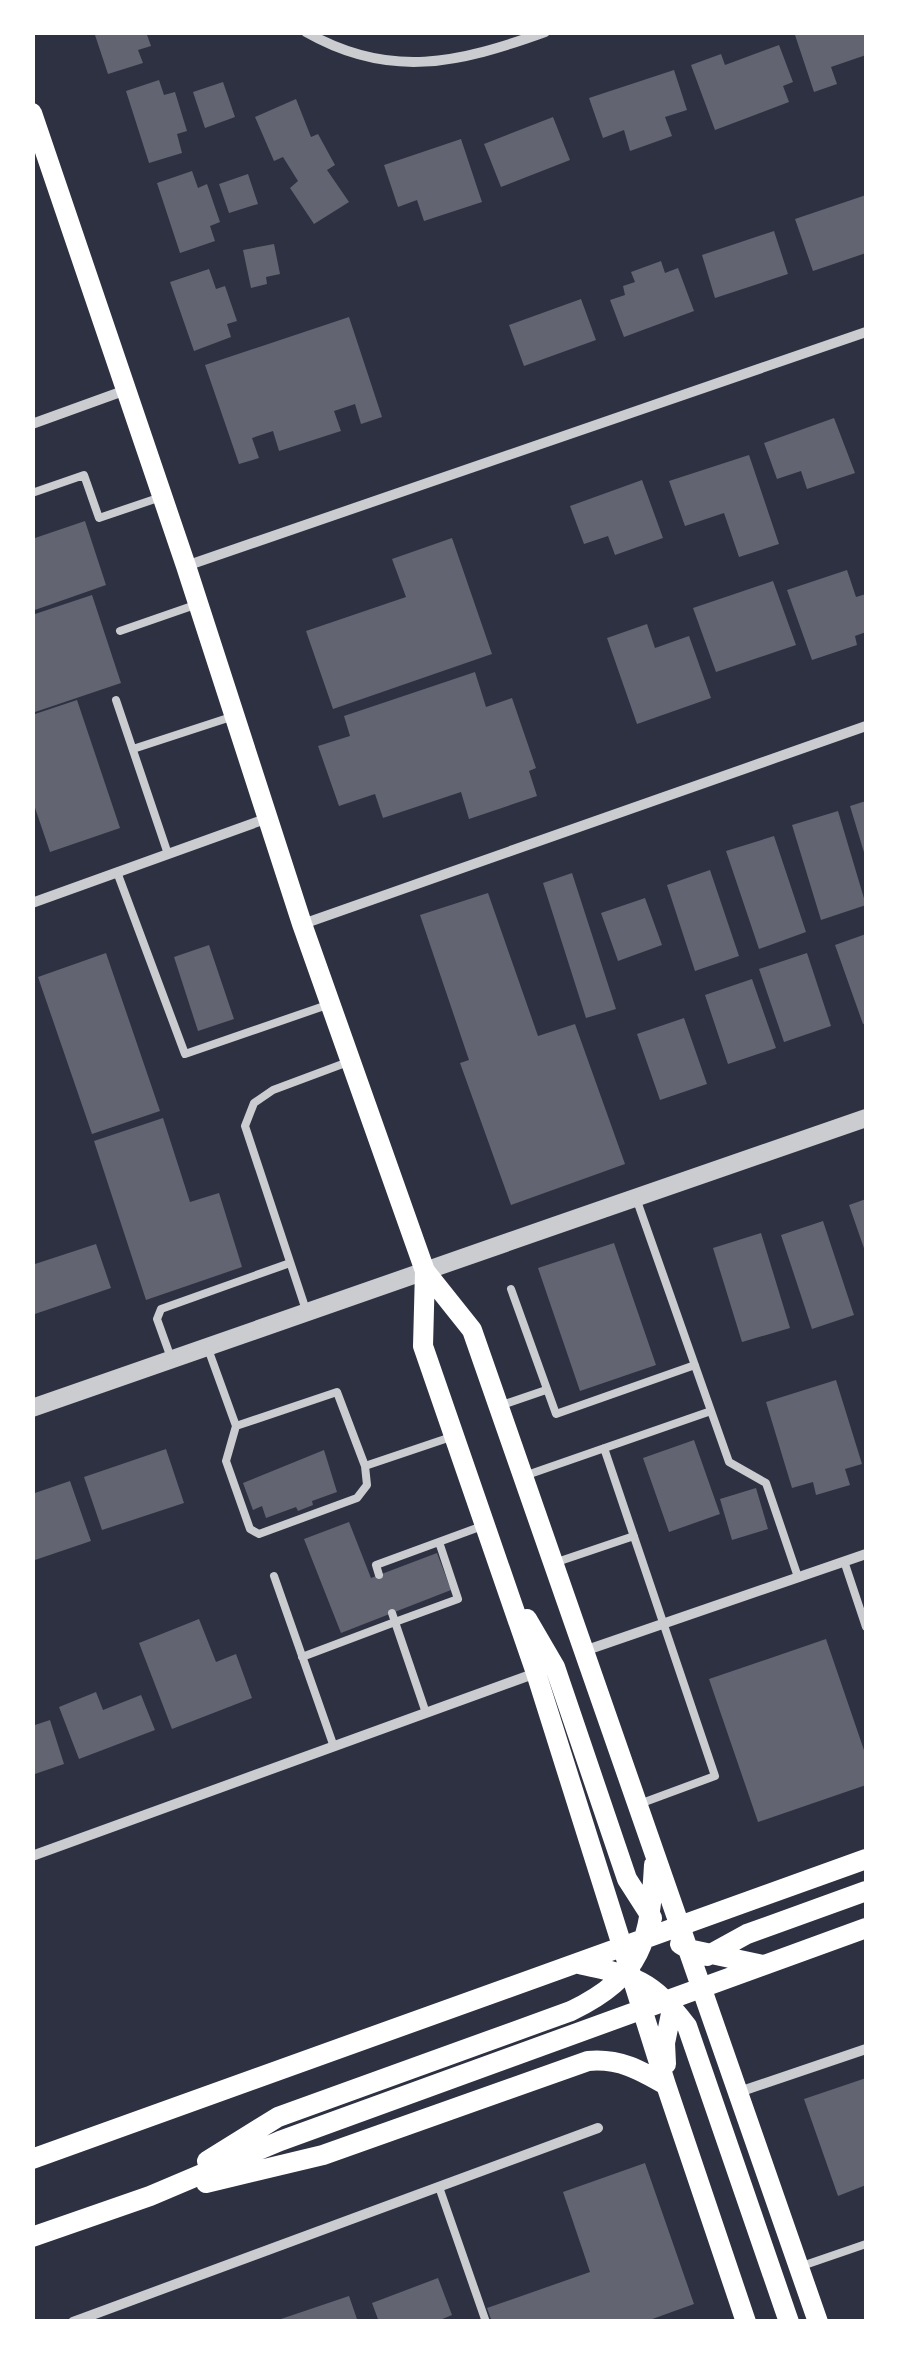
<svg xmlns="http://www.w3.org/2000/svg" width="899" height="2354" viewBox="0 0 899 2354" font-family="'IBM Plex Sans',sans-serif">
<rect width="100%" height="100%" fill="#2d3142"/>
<path fill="#626471" d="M94 32H146L151 46 138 50 143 63 108 74Z
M794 32H866V55L831 67 837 84 814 92Z
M779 45 793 82 783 86 789 102 715 130 691 65 721 54 725 65Z
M674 70 687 110 665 117 672 136 630 151 624 130 603 138 589 98Z
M159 80 164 95 175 92 187 131 177 134 182 153 149 163 126 91Z
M223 82 235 117 205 128 193 92Z
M296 99 311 137 318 134 335 165 327 170 349 202 314 224 290 188 298 181 283 157 274 161 255 117Z
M553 117 570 160 501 187 484 144Z
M461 139 482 202 424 221 417 200 398 207 384 165Z
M192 171 198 188 207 184 220 222 210 226 215 241 180 253 157 183Z
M248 174 258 204 229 213 219 184Z
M866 195V253L813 271 795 219Z
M774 231 788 274 715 298 702 255Z
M274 244 280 274 266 277 267 284 251 288 243 250Z
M661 261 665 273 678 268 694 311 624 337 610 300 625 295 623 286 635 282 631 272Z
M209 269 216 289 225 286 237 321 227 324 231 337 194 351 170 282Z
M581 299 596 340 524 366 509 325Z
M349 317 382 417 361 424 355 404 334 411 341 431 279 451 273 431 252 438 259 458 239 464 205 365Z
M834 418 855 473 807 489 801 471 777 479 764 443Z
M749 455 779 544 739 557 724 513 685 526 669 481Z
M642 480 663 538 615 555 608 536 584 544 570 506Z
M85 521 106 585 32 611V539Z
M452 538 492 654 333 709 306 631 406 597 392 559Z
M847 570 856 597 866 594V632L855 636 857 645 812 660 787 590Z
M773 581 796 645 716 672 693 608Z
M92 595 121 683 35 712 32 615Z
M647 624 655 648 689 636 711 698 637 724 607 638Z
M475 672 486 707 512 698 536 768 529 771 537 796 469 819 461 792 383 818 375 794 339 806 318 746 350 736 344 716Z
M77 700 120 828 50 852 32 799V715Z
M866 801V859L850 806Z
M838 811 866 905 821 920 792 825Z
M774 836 806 932 759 949 726 851Z
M710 870 739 956 695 971 667 885Z
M572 873 616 1009 586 1018 543 883Z
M488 893 538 1036 575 1024 625 1164 511 1205 460 1063 469 1060 420 915Z
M645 898 662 945 618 961 601 913Z
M866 934V1023L863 1024 835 945Z
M209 945 234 1019 198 1031 174 957Z
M106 953 160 1111 92 1134 38 977Z
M807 953 831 1026 784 1042 759 969Z
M752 979 776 1048 728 1064 705 995Z
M684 1018 707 1084 660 1100 637 1034Z
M163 1118 190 1202 219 1193 242 1267 146 1300 94 1141Z
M866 1199V1254L849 1205Z
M823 1221 854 1315 812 1329 781 1235Z
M761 1233 790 1328 742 1342 713 1248Z
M614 1243 656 1365 580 1391 538 1268Z
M96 1244 111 1288 32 1315V1265Z
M836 1380 862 1464 845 1469 850 1485 816 1495 813 1482 792 1488 766 1402Z
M694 1440 720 1514 669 1532 643 1458Z
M166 1449 184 1503 102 1530 84 1477Z
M324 1450 337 1492 312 1501 313 1505 298 1511 296 1507 266 1518 262 1506 253 1510 243 1483Z
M70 1481 91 1541 32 1561V1494Z
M756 1488 768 1529 732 1540 720 1499Z
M349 1522 371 1578 437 1553 451 1590 341 1633 304 1539Z
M199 1619 216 1662 236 1654 252 1698 172 1729 139 1643Z
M826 1639 866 1756V1785L758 1822 709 1679Z
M96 1692 103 1710 141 1695 155 1730 79 1759 59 1707Z
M50 1720 64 1764 32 1775V1726Z
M866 2078V2185L838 2196 804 2099Z
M645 2163 694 2304 644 2322H492L487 2308 590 2272 563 2192Z
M438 2278 452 2315 435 2322H379L372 2303Z
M349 2296 358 2322H275V2321Z"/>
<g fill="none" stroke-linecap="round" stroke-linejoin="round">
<path stroke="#caccd0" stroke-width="8" d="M32 493 84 475 99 518 158 498
M120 631 195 605
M116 700 168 854
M133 749 231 717
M117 872 185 1054 330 1004
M636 1198 729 1462 766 1483 798 1577
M511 1289 556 1414 695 1365
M306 1310 245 1126 254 1103 273 1090 348 1062
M207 1346 236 1426 337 1392 365 1466 454 1436
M171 1358 157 1319 161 1309 290 1263
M499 1406 546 1390
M236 1426 226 1461 250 1529 259 1534 357 1498 367 1485 365 1466
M604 1448 715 1776 642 1803
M527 1475 711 1411
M844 1561 866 1627
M557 1562 634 1536
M379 1575 376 1565 485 1525
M274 1576 334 1747
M392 1613 395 1622 458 1599 439 1542
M302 1657 395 1622 426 1713
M439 2187 486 2322
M799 2267 866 2244"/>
<path stroke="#caccd0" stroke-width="10" d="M306 32C390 80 459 63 545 32
M32 424 126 390
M186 566 866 332
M32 903 268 818
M303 924 866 726
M584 1651 866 1554
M32 1856 536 1673
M739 2092 866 2049
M73 2322 598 2128"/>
<path stroke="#caccd0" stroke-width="18" d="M32 1408C310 1309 588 1215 866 1118"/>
<path stroke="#fff" stroke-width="20" d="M32 113 186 566 302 924 425 1271 472 1330 818 2322
M425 1271 423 1346 536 1673 666 2085 746 2322
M527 1619 555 1667 627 1879 652 1918
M680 1944 688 1949 763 1965
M707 1956 747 1934 866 1891
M579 1964C635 1976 651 1979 687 2026L789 2322
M666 2064 665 2043 674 1999
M32 2159 866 1859
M207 2161 278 2117 571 2011C643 1976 650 1940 654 1865
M206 2183 323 2155 588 2061C619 2058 640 2070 666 2085
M32 2237 150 2196 280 2141 866 1928"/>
</g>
<rect width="899" height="2354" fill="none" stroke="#ffffff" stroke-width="70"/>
</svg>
